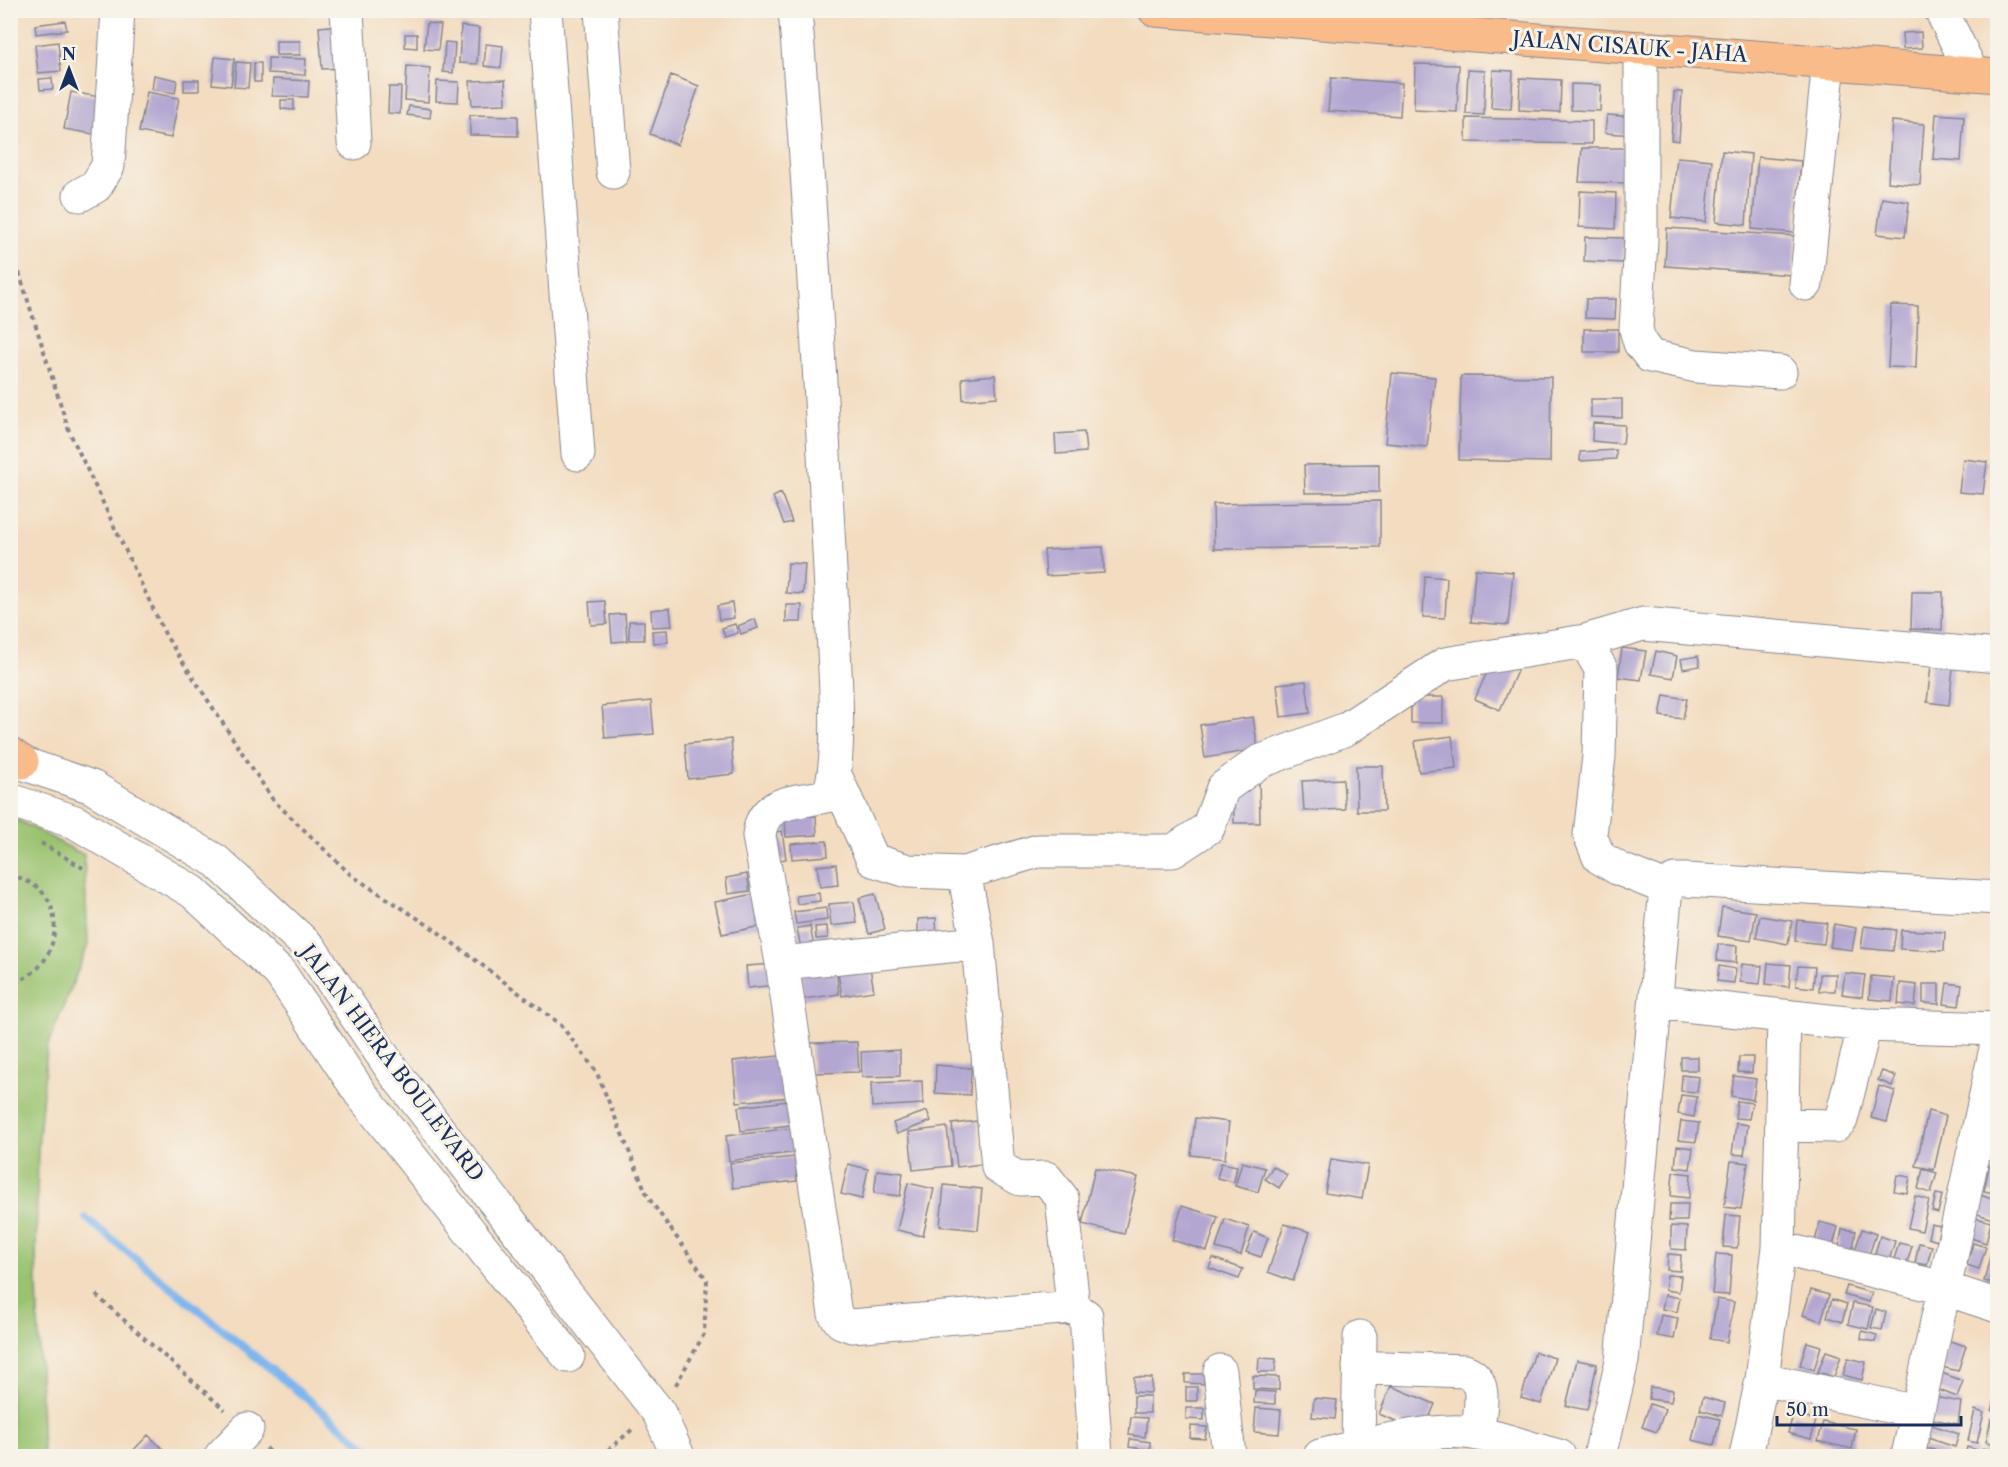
<svg xmlns="http://www.w3.org/2000/svg" width="2008" height="1467" viewBox="0 0 2008 1467" font-family="'Libre Caslon Text',serif">
<rect width="100%" height="100%" fill="#f7f3e8"/>
<filter id="ink" filterUnits="userSpaceOnUse"><feTurbulence type="fractalNoise" baseFrequency=".0167" numOctaves="2"/><feDisplacementMap in="SourceGraphic" scale="12" xChannelSelector="R" yChannelSelector="G"/><feConvolveMatrix kernelMatrix="1 2 1 2 8 2 1 2 1" color-interpolation-filters="sRGB"/></filter>
<filter id="wash" filterUnits="userSpaceOnUse"><feTurbulence type="fractalNoise" baseFrequency=".008" numOctaves="4" result="noise"/><feDisplacementMap in="SourceGraphic" scale="24" xChannelSelector="R" yChannelSelector="G"/><feGaussianBlur stdDeviation="1.35" result="paint"/><feColorMatrix in="noise" values="0 0 0 0 0 0 0 0 0 0 0 0 0 0 0 0 0 1.4 0 .05"/><feComposite in="paint" operator="in"/></filter>
<g filter="url(#wash)">
<rect width="100%" height="100%" fill="#f3dcbf"/>
<path fill="#9ac36f" stroke="#5a7966" stroke-width="1.5" d="M10 816 84 855 88 945 47 1048 38 1148 36 1255 43 1456H11Z"/>
<g fill="none" stroke-linecap="round" stroke-linejoin="round">
<path stroke="#7eb6ee" stroke-width="8" d="M86 1218 377 1456"/>
</g>
<g id="blocks">
<path fill="#b3a7d2" d="M65 21 67 30 36 34 35 25Z
M427 23 441 25 438 50 424 49Z
M341 25 344 68 322 69 319 27Z
M461 26 479 28 477 64 459 63Z
M1921 32 1922 48 1903 49 1902 33Z
M405 34H417V48L405 47Z
M276 41H300V55H276Z
M58 42 61 71 38 73 35 45Z
M445 42 455 43 453 73 443 72Z
M486 44 503 46 501 68 484 66Z
M215 57 234 59 231 86 212 84Z
M268 58 306 59 305 75 268 73Z
M236 62 250 63 248 88 234 87Z
M254 63H261V82H254Z
M1415 64 1459 65 1457 112 1414 110Z
M407 66 430 68 428 102 405 100Z
M1468 70 1485 71 1484 115 1466 114Z
M1493 70 1513 71 1511 109 1491 108Z
M154 75 177 80 175 93 152 89Z
M671 75 699 86 678 145 650 134Z
M52 78 53 89 40 90 39 79Z
M1331 78 1402 83 1400 116 1328 111Z
M1520 78 1561 80 1560 112 1519 110Z
M273 79 309 81 308 97 272 96Z
M184 80H199V91H184Z
M505 80 506 104 472 105 470 81Z
M437 81 459 82 458 102 436 101Z
M1571 84 1601 85 1600 111 1571 110Z
M389 87H401L400 114 388 113Z
M71 92 106 98 99 135 64 129Z
M147 92 179 98 171 138 139 132Z
M1674 92H1682L1679 141 1671 140Z
M281 100H294V110L281 109Z
M409 106 431 109 430 118 407 115Z
M1936 114 1964 116 1961 161 1933 159Z
M470 115 518 116V136L470 135Z
M1607 115 1636 117 1635 135 1605 133Z
M1466 118 1592 121V144L1466 142Z
M1892 121 1924 124 1920 185 1888 182Z
M1582 148H1631L1627 183 1579 182Z
M1722 151 1751 154 1746 225 1716 222Z
M1677 157 1712 160 1706 222 1671 218Z
M1758 157 1801 161 1795 233 1752 229Z
M1580 191 1616 193 1615 229 1579 227Z
M1882 198 1909 202 1905 237 1877 234Z
M1667 228 1796 236 1793 275 1665 266Z
M1585 237 1624 238 1623 263 1584 261Z
M1586 299H1616L1615 319 1585 318Z
M1891 305 1918 306 1916 368 1888 367Z
M1584 329H1618V352H1584Z
M1392 373 1435 377 1427 447 1385 443Z
M995 375 997 397 963 400 962 378Z
M1461 376 1551 377 1550 462 1459 460Z
M1591 399H1622V418L1591 417Z
M1593 423 1625 425 1623 444 1592 441Z
M1084 432 1086 452 1056 454 1055 434Z
M1616 450V459L1580 461V452Z
M1963 459 1987 462 1983 494 1959 492Z
M1995 460H1998V489L1993 488Z
M1379 464V492L1305 493 1304 465Z
M781 493 792 522 784 524 773 497Z
M1380 501V547L1214 549 1213 504Z
M1996 503 1998 504V530L1993 529Z
M1103 547 1104 573 1046 576 1044 550Z
M788 563 805 564 803 594 786 593Z
M1475 569 1513 572 1508 625 1471 622Z
M1425 576 1447 578 1445 618 1423 617Z
M1912 592H1943L1942 630 1911 629Z
M605 601 607 624 591 625 589 602Z
M732 603 734 618 719 620 717 606Z
M786 605H802L801 622H786Z
M670 608 672 626 652 627 651 610Z
M625 614 627 641 612 642 610 615Z
M755 619 758 628 741 634 738 626Z
M629 621H644V640H629Z
M735 624 738 633 725 637 722 628Z
M667 630 668 642 653 643 652 631Z
M1622 648 1646 651 1641 680 1618 677Z
M1656 651 1677 656 1673 678 1651 674Z
M1496 652 1521 662 1500 710 1475 699Z
M1698 656 1700 666 1683 669 1681 659Z
M1932 657 1954 659 1949 705 1927 702Z
M1306 681 1310 713 1281 717 1277 684Z
M1664 695 1687 699 1683 719 1660 716Z
M1411 697H1443V723H1411Z
M651 701 654 734 605 738 602 706Z
M1253 717 1258 749 1205 758 1200 725Z
M1452 736 1456 768 1419 772 1415 741Z
M731 739 734 774 688 779 685 744Z
M1356 766H1383L1384 811H1357Z
M1259 779 1260 823H1234L1233 780Z
M1343 779 1345 809 1304 811 1302 781Z
M816 816 817 835 786 837 785 817Z
M782 831 786 859 774 861 770 833Z
M827 841 828 856 792 859 791 844Z
M836 864 838 885 820 887 817 866Z
M747 874 750 891 728 894 726 878Z
M764 892 771 924 722 934 715 902Z
M819 893 820 901 797 904 796 896Z
M875 894 885 929 869 934 859 898Z
M854 902 857 923 831 926 829 904Z
M1722 907 1756 912 1751 941 1718 936Z
M826 908 827 920 796 924 794 912Z
M1760 916 1792 921 1788 944 1756 938Z
M936 918 937 939 918 940V919Z
M1797 920 1827 923 1824 944 1795 941Z
M1834 924 1856 928 1852 950 1830 947Z
M810 926 814 947 801 949 797 928Z
M827 926 828 938 816 939 815 927Z
M1864 926 1896 930 1893 951 1861 948Z
M1901 930 1945 932 1944 951 1900 949Z
M1718 944 1737 946 1736 963 1717 961Z
M869 962 874 991 842 996 837 967Z
M1768 963 1791 965 1789 987 1766 984Z
M775 964 777 985 748 988 746 966Z
M1742 964 1762 966 1760 984 1740 982Z
M1719 966 1736 969 1734 983 1717 981Z
M1798 966 1815 967 1813 988 1796 986Z
M836 968 839 994 804 999 801 973Z
M1845 973 1865 975 1862 997 1842 994Z
M1820 974H1836L1835 991H1819Z
M1871 976 1894 978 1892 1001 1869 999Z
M1900 983 1917 985 1915 1006 1898 1004Z
M1947 983 1962 985 1959 1006 1944 1004Z
M1923 984H1939V1004L1923 1003Z
M857 1042 859 1072 812 1073 811 1043Z
M900 1050V1076L862 1077 861 1052Z
M788 1055 792 1097 737 1102 733 1061Z
M1681 1057H1698V1070H1681Z
M1739 1057H1753L1752 1073 1738 1072Z
M936 1065 971 1068 970 1095 935 1093Z
M1882 1071 1896 1076 1892 1086 1878 1080Z
M1682 1075 1699 1077 1697 1092 1681 1091Z
M1734 1076 1756 1079 1753 1100 1731 1096Z
M922 1081 923 1104 872 1107 871 1083Z
M1879 1086 1895 1091 1887 1122 1871 1118Z
M1681 1095 1697 1097 1694 1117 1678 1114Z
M788 1101 791 1125 741 1131 738 1107Z
M1737 1101 1752 1103 1749 1119 1735 1118Z
M927 1111 931 1121 897 1134 893 1123Z
M1928 1111 1946 1116 1934 1170 1916 1166Z
M1195 1118 1229 1122 1225 1159 1191 1155Z
M977 1121 982 1164 957 1167 952 1124Z
M1681 1121 1699 1123 1696 1142 1678 1140Z
M1736 1123 1748 1125 1744 1155 1732 1154Z
M947 1127 951 1166 913 1170 909 1132Z
M793 1128 796 1152 729 1161 726 1136Z
M1997 1133H1998V1158L1989 1155Z
M1677 1146 1693 1148 1690 1169 1675 1167Z
M795 1157 797 1181 733 1188 730 1163Z
M1331 1159 1368 1165 1362 1199 1325 1193Z
M1731 1161 1748 1163 1741 1209 1724 1207Z
M1242 1162 1265 1168 1258 1192 1235 1186Z
M1221 1163 1237 1166 1234 1182 1217 1178Z
M848 1164 868 1169 862 1199 841 1194Z
M1273 1166 1287 1175 1279 1188 1265 1179Z
M1989 1166 1998 1168V1194L1984 1191Z
M1095 1168 1138 1177 1124 1234 1082 1224Z
M1923 1169 1937 1173 1931 1193 1918 1189Z
M877 1170 903 1173 900 1196 874 1193Z
M1673 1172 1691 1174 1689 1198 1671 1196Z
M1897 1175 1910 1177 1907 1193 1894 1191Z
M908 1183 934 1189 923 1236 897 1230Z
M944 1185 982 1189 978 1230 940 1226Z
M1936 1194 1942 1195 1938 1213 1932 1211Z
M1980 1195 1998 1201 1997 1220 1974 1213Z
M1915 1196 1929 1200 1922 1231 1908 1228Z
M1670 1204H1688L1687 1221H1669Z
M1182 1206 1218 1217 1207 1251 1172 1240Z
M1726 1215 1740 1216 1737 1248 1723 1247Z
M1976 1218 1991 1222 1986 1243 1971 1238Z
M1225 1219 1249 1227 1241 1255 1216 1248Z
M1820 1222 1838 1227 1832 1249 1814 1245Z
M1284 1224 1310 1232 1293 1281 1268 1272Z
M1931 1224 1940 1226 1937 1241 1928 1238Z
M1671 1226 1687 1227 1686 1250 1671 1249Z
M1842 1229 1856 1231 1852 1253 1838 1251Z
M1862 1229 1876 1234 1869 1255 1855 1250Z
M1996 1231H1998V1248L1992 1247Z
M1254 1232 1268 1238 1261 1257 1246 1252Z
M1880 1236 1895 1241 1889 1261 1874 1257Z
M1899 1243 1912 1246 1907 1263 1894 1259Z
M1919 1243 1932 1246 1927 1265 1915 1263Z
M1973 1243 1986 1247 1979 1269 1967 1265Z
M1991 1253 1998 1254V1284L1984 1281Z
M1668 1254 1681 1255 1680 1271 1667 1270Z
M1716 1254 1732 1255 1729 1295 1712 1294Z
M1213 1258 1243 1269 1239 1279 1209 1268Z
M1667 1275 1681 1276 1679 1292 1665 1290Z
M1847 1286 1872 1293 1869 1302 1844 1295Z
M1811 1290 1829 1295 1821 1321 1803 1315Z
M1665 1295 1680 1298 1677 1312 1662 1309Z
M1717 1299 1734 1302 1727 1342 1710 1339Z
M1832 1299 1847 1304 1842 1322 1827 1317Z
M1853 1303 1873 1307 1868 1329 1848 1324Z
M1876 1309 1886 1312 1882 1330 1871 1328Z
M1661 1315 1678 1318 1674 1339 1657 1336Z
M1862 1331 1877 1335 1875 1342 1861 1339Z
M1950 1341 1966 1346 1958 1371 1942 1367Z
M1807 1342 1821 1346 1814 1370 1800 1365Z
M1826 1351 1841 1356 1834 1377 1818 1372Z
M1535 1352 1555 1358 1541 1404 1521 1398Z
M1259 1358 1276 1359 1275 1372H1258Z
M1848 1358 1866 1362 1862 1380 1843 1375Z
M1577 1360 1597 1364 1587 1410 1566 1406Z
M1939 1372 1963 1381 1957 1397 1934 1388Z
M1185 1374H1204V1384L1185 1383Z
M1253 1376 1279 1377V1390L1253 1389Z
M1134 1377 1152 1378 1151 1393 1133 1392Z
M1391 1386 1435 1404 1423 1432 1379 1414Z
M1186 1387H1197V1401H1186Z
M1650 1387 1673 1390 1671 1402 1649 1399Z
M1255 1391 1275 1392V1404L1254 1403Z
M1997 1391 1998 1392V1412L1992 1411Z
M1134 1396H1150V1413H1134Z
M1703 1397 1725 1403 1722 1416 1700 1410Z
M1934 1397 1961 1402 1958 1424 1931 1419Z
M1314 1398 1337 1400 1335 1419 1312 1417Z
M1650 1404 1665 1409 1657 1432 1642 1427Z
M1186 1408H1204V1420L1186 1419Z
M1256 1408 1281 1410 1279 1434 1254 1432Z
M1975 1410 1984 1413 1977 1443 1968 1441Z
M1698 1414 1720 1419 1714 1445 1692 1440Z
M1793 1415 1816 1420 1811 1439 1788 1433Z
M1131 1417 1147 1418 1145 1437 1129 1435Z
M1991 1419 1998 1420V1444L1986 1442Z
M1823 1422 1856 1429 1852 1449 1818 1441Z
M1929 1424 1959 1434 1955 1447 1925 1437Z
M1191 1426 1207 1427 1205 1439 1190 1438Z
M148 1435 163 1449 156 1456H128Z
M1130 1439 1150 1442V1450L1129 1447Z
M1967 1447 1977 1450 1976 1456H1965Z
M1923 1448 1947 1452 1946 1456H1921Z
M1983 1448 1998 1453 1996 1456H1981Z
M1788 1451 1803 1452V1456H1787Z"/>
</g>
</g>
<g filter="url(#ink)">
<use href="#blocks" fill-opacity="0" stroke="#87868e" stroke-width="1.5"/>
<g fill="none" stroke-linecap="round" stroke-linejoin="round">
<defs>
<path id="minor" d="M347 10 354 143
M545 10 578 454
M601 10 613 172
M795 10C812 217 823 424 833 631 834 660 844 779 826 796 796 803 762 799 759 836L782 963 835 1314 841 1322 852 1326 1073 1307 1086 1316 1096 1456
M1941 10 1972 73
M1641 48V240L1636 329 1640 343 1650 356 1696 366 1780 372
M80 195 96 186 108 166 118 10
M1806 284 1829 62
M1585 641 1601 669 1599 756 1590 835 1599 857 1619 869 1666 888
M10 759 92 787 216 861 310 948 393 1071 659 1413 678 1456
M835 775 873 860 908 871 964 873 978 943 998 1167 1020 1179 1046 1178 1062 1198 1073 1307
M10 800 75 822 193 892 280 973 361 1094 568 1356
M964 873 1038 851H1173L1208 828 1223 788 1259 762 1346 729 1445 664 1585 641 1643 624 1998 656
M782 963 978 943
M1657 1002 1865 1025 1998 1029
M1782 1125 1835 1126 1841 1120 1865 1025
M1779 1248 1943 1288 1998 1306
M1359 1367 1465 1371C1490 1380 1479 1413 1477 1434
M1220 1371 1229 1456
M1762 1379 1917 1412
M1358 1446 1360 1337
M221 1456 247 1429
M1320 1456C1357 1446 1427 1429 1465 1432 1496 1435 1529 1449 1559 1456
M1600 1456 1622 1361 1666 888 1675 880H1685L1998 898
M1746 1456 1762 1379 1779 1248 1784 1017
M1908 1456 1998 1039"/>
<path id="major" d="M1155 10 1998 76
M10 754 22 762"/>
</defs>
<use href="#minor" stroke="#87868e" stroke-width="35"/>
<use href="#major" stroke="#87868e" stroke-width="35"/>
<path stroke="#87868e" stroke-width="4" stroke-dasharray="4.5 4.5" stroke-linecap="butt" d="M10 165 17 266 69 431 166 636 273 800 351 875 434 929 560 1024 596 1071 648 1197 707 1280 704 1334 674 1388
M41 843 83 868
M10 873C19 878 31 882 39 889 62 909 58 949 37 969 31 975 22 979 14 984L10 960
M10 1011 14 984
M96 1295 225 1410
M266 1448 275 1456
M601 1456 634 1428"/>
<use href="#minor" stroke="#fff" stroke-width="33"/>
<use href="#major" stroke="#fabb8b" stroke-width="33"/>
</g>
</g>
<g text-anchor="middle" stroke-width="6" stroke-linejoin="round" paint-order="stroke">
<g font-size="21" fill="#1b2f5e" stroke="#f7f3e8">
<text transform="translate(1630 47) rotate(4)" y="7">JALAN CISAUK - JAHA</text>
<text transform="translate(392 1063) rotate(53)" y="7">JALAN HIERA BOULEVARD</text>
</g>
</g>
<rect width="2008" height="1467" fill="none" stroke="#f7f3e8" stroke-width="36"/>
<g transform="translate(69 69)" stroke="#f7f3e8" stroke-width="4.5" paint-order="stroke">
<path d="M0-4.5L10 22L0 15L-10 22Z" fill="#1b2f5e"/>
<text y="-9" font-size="16" font-weight="bold" text-anchor="middle" fill="#1b2f5e">N</text>
</g>
<path d="M1777 1416v9h184v-9" fill="none" stroke="#1b2f5e" stroke-width="3"/>
<text x="1786" y="1416" font-size="18" fill="#1b2f5e" stroke="#f7f3e8" stroke-width="4.5" paint-order="stroke">50 m</text>
</svg>
